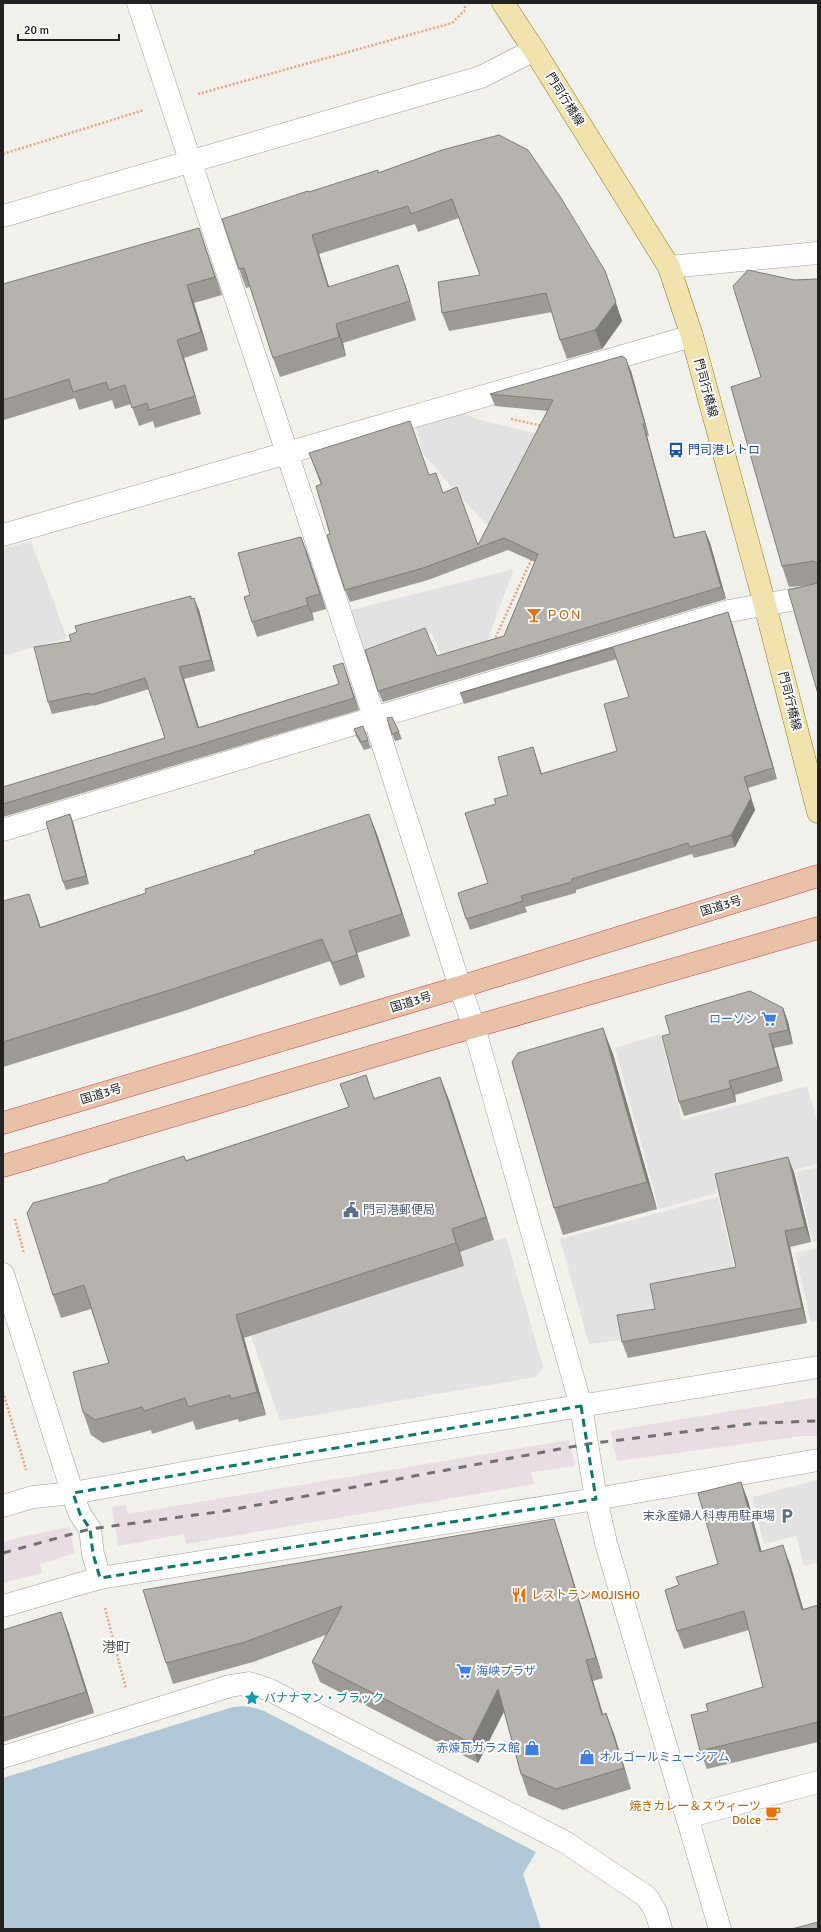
<svg xmlns="http://www.w3.org/2000/svg" width="821" height="1932" viewBox="0 0 821 1932" font-family="Signika,'Noto Sans JP',sans-serif">
<rect width="100%" height="100%" fill="#f1f0ea"/>
<path fill="#e9dde4" d="M818 1397V1436H802L617 1461 610 1431Z
M569 1440 575 1466 531 1472 534 1484 186 1544 184 1534 118 1546 112 1507 125 1505 128 1514Z
M70 1527 75 1553 40 1564 42 1573 3 1583V1542L25 1536Z"/>
<path fill="#e2e2e2" d="M456 409 476 419 539 434 491 529 454 490 423 453 414 420Z
M31 541 67 638 3 656V549Z
M514 569 486 644 442 657 432 633 361 658 347 611Z
M660 1034 682 1120 807 1086 818 1124V1164L716 1189 717 1193 659 1209 615 1048Z
M818 1167V1241L813 1242 796 1172Z
M718 1197 737 1280 657 1323 618 1329 621 1340 589 1344 560 1239Z
M506 1237 543 1367 536 1377 280 1421 251 1336 464 1266 460 1252Z
M818 1248V1321L811 1322 795 1253Z
M818 1480V1562L804 1566 796 1536 764 1544 752 1497Z"/>
<path fill="#b0c7d8" d="M247 1706 264 1711 536 1852 523 1874 541 1929H3V1778L233 1707Z"/>
<g fill="none" stroke-linecap="round" stroke-linejoin="round">
<defs>
<path id="pedestrian" d="M359 670 383 745
M3 830 729 611
M3 1757 230 1686 249 1683 270 1690 565 1842 647 1897 656 1912 661 1929"/>
<path id="minor" d="M138 3 359 670
M3 535 692 336
M729 611 818 595
M383 745 460 987
M3 1274 76 1504 80 1514 90 1529 93 1554 100 1578
M596 1499 818 1460
M3 1506 33 1497 73 1493 305 1451 818 1367"/>
<path id="tertiary" d="M3 216 481 77 534 50
M669 267 818 253
M460 987 474 1027 581 1406 596 1499 606 1543 720 1929
M3 1606 100 1578 596 1499
M687 1817 818 1782"/>
<path id="primary" d="M503 3 534 50 669 267 692 336 765 605 818 812"/>
<path id="trunk" d="M3 1123 460 987 818 876
M3 1166 438 1037 818 928"/>
</defs>
<use href="#pedestrian" stroke="#9f9f9f" stroke-width="23"/>
<use href="#minor" stroke="#9f9f9f" stroke-width="23"/>
<use href="#tertiary" stroke="#9f9f9f" stroke-width="23"/>
<use href="#primary" stroke="#8c7d13" stroke-width="23"/>
<use href="#trunk" stroke="#c73f51" stroke-width="23"/>
<path stroke="#eaa282" stroke-width="2.5" stroke-dasharray="2 2" stroke-linecap="butt" d="M198 94 452 23 465 10V3
M3 154 144 110
M511 419 543 426
M494 641 532 558
M15 1219 24 1254
M3 1392 26 1470
M105 1608 126 1689"/>
<use href="#pedestrian" stroke="#fff" stroke-width="22"/>
<use href="#minor" stroke="#fff" stroke-width="22"/>
<use href="#tertiary" stroke="#fff" stroke-width="22"/>
<use href="#primary" stroke="#f1e2ae" stroke-width="22"/>
<use href="#trunk" stroke="#e8c0a5" stroke-width="22"/>
<path stroke="#707070" stroke-width="3" stroke-dasharray="8 8" stroke-linecap="butt" d="M3 1553 90 1529 225 1511 587 1444 757 1423 818 1421"/>
</g>
<path fill="#9d9995" d="M442 150 605 271 622 321 602 349 567 359 560 340 552 312 449 331 442 313 480 275 459 218 418 232 415 224 319 254 329 287 405 284 416 320 343 343 346 356 280 377 273 358 250 287 246 288 239 269 309 192 378 173Z
M205 246 222 295 194 303 208 350 184 358 201 414 155 428 153 421 139 426 131 404 115 409 112 400 79 410 75 398 4 420 3 419V284Z
M818 279V694L812 585 789 587 782 566 761 377 794 280Z
M631 371 649 436H647L675 538 705 531 710 543 726 599 383 702 378 691 437 656 504 636 535 562 508 550 428 580 350 602 345 590 330 534 321 485 309 453 429 475 443 493 478 545 548 411 495 406 490 394Z
M307 552 326 609 312 613 314 620 257 637 252 622 250 595Z
M191 596V599L199 610 215 671 184 679 199 727 339 684 347 674 359 710 3 817V787L165 738 149 689 94 706V705L52 714 48 702 71 641Z
M728 612 732 623 777 779 748 788 755 810 735 847 694 858 692 854 576 890V893L525 907 527 912 470 930 466 919 488 883 496 804 508 795 533 747 542 774 617 751 629 697 617 659 464 704 460 693Z
M354 729 366 734 371 748 364 750 356 736Z
M399 732 402 739 395 741 392 734Z
M70 814 73 822 89 884 66 890 63 882Z
M369 814 378 837 410 936 357 953 365 977 340 986 330 961 184 1011 3 1067V901L37 916 40 927 146 893Z
M783 1008 788 1022 793 1044 774 1048 783 1081 735 1095 736 1102 684 1116 679 1102Z
M613 1054 657 1209 563 1235 554 1208Z
M440 1077 449 1100 494 1240 460 1252 464 1266 244 1338 266 1415 239 1422 238 1419 196 1430 193 1421 152 1434 151 1430 103 1443 91 1435 83 1412 109 1363 91 1309 61 1318 53 1295 186 1160 349 1107 340 1084 375 1098Z
M794 1172 811 1242 790 1247 807 1323 628 1358 622 1342 655 1309 736 1267Z
M741 1482 748 1501 761 1552 790 1564 803 1609 818 1605V1742L707 1769 700 1751 708 1711 763 1687 749 1630 684 1649 677 1631 679 1585 718 1564Z
M561 1540 603 1678 593 1681 603 1714 614 1734 631 1789 563 1810 528 1795 521 1774 504 1712 478 1763 320 1682 312 1662 326 1635 253 1662 173 1684 166 1663 143 1590Z
M61 1612 69 1634 94 1713 3 1742V1630Z"/>
<path fill="#7f7d79" d="M199 228 205 246 222 295 215 277Z
M312 235 319 254 335 306 328 287Z
M398 265 405 284 416 320 410 301Z
M605 271 622 321 602 349 595 330Z
M187 285 194 303 208 350 201 332Z
M336 324 343 343 346 356 339 337Z
M177 340 184 358 201 414 195 396Z
M626 359 631 371 649 436 645 424Z
M643 424 647 436 678 550 674 538Z
M705 531 710 543 726 599 721 587Z
M301 537 307 552 326 609 320 594Z
M194 598 199 610 215 671 211 660Z
M306 598 312 613 314 620 308 605Z
M728 612 732 623 777 779 773 768Z
M343 663 347 674 359 710 354 698Z
M179 667 184 679 202 739 198 728Z
M533 747 537 759 545 785 541 774Z
M744 777 755 810 735 847 731 835Z
M70 814 73 822 89 884 86 876Z
M369 814 378 837 410 936 402 914Z
M29 894 37 916 48 950 40 928Z
M349 931 357 953 365 977 357 955Z
M783 1008 788 1022 793 1044 788 1030Z
M603 1028 613 1054 657 1209 647 1182Z
M769 1034 774 1048 783 1081 778 1067Z
M440 1077 449 1100 494 1240 486 1217Z
M729 1081 735 1095 736 1102 731 1088Z
M788 1157 794 1172 811 1242 805 1227Z
M452 1229 460 1252 464 1266 456 1243Z
M785 1231 790 1247 807 1323 802 1308Z
M236 1315 244 1338 266 1415 257 1392Z
M741 1482 748 1501 767 1571 760 1552Z
M554 1519 561 1540 603 1678 596 1658Z
M783 1545 790 1564 809 1628 802 1610Z
M61 1612 69 1634 94 1713 86 1692Z
M586 1660 593 1681 609 1735 602 1715Z
M498 1689 505 1709 478 1763 471 1743Z
M606 1713 614 1734 631 1789 624 1768Z"/>
<path fill="#b6b2ad" stroke="#7f7d79" d="M499 135 528 150 561 198 605 271 616 302 595 330 560 340 546 293 442 313 438 282 480 275 452 199 411 214 408 206 312 235 328 287 398 265 410 301 336 324 339 337 273 358 244 268 239 269 222 219 308 191 309 192 378 170V173L442 150Z
M199 228 215 277 187 285 201 332 177 340 195 396 149 410 147 403 132 408 125 385 109 390 106 382 73 392 69 379 3 400V284Z
M748 270 794 280 818 279V564L814 561 782 566 731 387 761 377 733 286Z
M622 356 626 359 645 424H643L674 538 705 531 721 587 378 691 365 650 425 628 437 656 504 636 538 554 504 538 423 568 345 590 327 535 330 534 316 486 322 484 309 453 410 421 429 475 436 473 443 493 457 487 478 545 553 400 490 394Z
M301 537 320 594 306 598 308 605 252 622 244 597 250 595 238 553Z
M818 583V694L788 590Z
M191 596V599L194 598 211 660 179 667 198 728 339 684 333 666 343 663 354 698 3 804V787L165 738 145 678 90 695 89 693 48 702 34 647 71 641 69 635 77 632 75 626Z
M728 612 773 768 744 777 751 798 731 835 690 847 688 843 572 879V882L521 896 523 901 466 919 458 893 488 883 465 813 496 804 494 799 508 795 498 757 533 747 541 774 617 751 604 704 629 697 613 648 460 693Z
M392 717 399 732 392 734 387 718Z
M363 726 368 740 361 742 354 729Z
M70 814 86 876 63 882 46 822Z
M369 814 402 914 349 931 357 955 332 963 322 939 176 988 3 1042V901L29 894 40 928 146 893 145 889 255 854 254 851Z
M750 991 783 1008 788 1030 769 1034 778 1067 729 1081 731 1088 679 1102 662 1036 670 1034 665 1016Z
M603 1028 647 1182 554 1208 512 1062 518 1053Z
M366 1075 374 1099 440 1077 486 1217 452 1229 456 1243 236 1315 257 1392 231 1399 230 1395 188 1407 185 1398 144 1411 142 1407 95 1420 83 1412 73 1372 109 1363 84 1285 53 1295 27 1213 33 1203 109 1182V1180L184 1156 186 1161 349 1107 340 1084Z
M788 1157 805 1227 785 1231 802 1308 622 1342 617 1315 655 1309 650 1284 736 1267 715 1174Z
M741 1482 760 1552 783 1545 802 1610 818 1605V1722L700 1751 691 1715 708 1711 706 1704 763 1687 744 1611 677 1631 665 1590 679 1585 676 1577 718 1564 698 1493Z
M554 1519 596 1658 586 1660 602 1715 606 1713 624 1768 556 1789 521 1774 498 1689 471 1743 312 1662 342 1606 245 1642 166 1663 143 1590Z
M61 1612 86 1692 3 1718V1630Z
M818 1922V1929H792Z"/>
<path fill="none" stroke="#0f766e" stroke-width="3" stroke-dasharray="8 5" stroke-linejoin="round" d="M581 1406 596 1499 100 1578 93 1554 90 1529 80 1514 73 1493Z"/>
<defs>
<symbol id="bus-bare" viewBox="-9 -9 18 18"><path d="M-5-6H5V4H4V6H2V4H-2V6H-4V4H-5ZM-3.5-4V0h7V-4ZM-3.5 1.2v1.5H-2V1.2ZM2 1.2v1.5H3.5V1.2Z" fill="#1a4fb4" stroke="#fff" stroke-width="2.5" paint-order="stroke"/></symbol>
<symbol id="bar-bare" viewBox="-9 -9 18 18"><path d="M-6-5H6L.8 .8V4.5H3.5V6h-7V4.5H-.8V.8Z" fill="#e8710a" stroke="#fff" stroke-width="2.5" paint-order="stroke"/></symbol>
<symbol id="supermarket-bare" viewBox="-9 -9 18 18"><path d="M-6-5.5h2.5l.6 2H6L4.5 2H-2.5L-4.4-4H-6ZM-1.5 3.2a1.3 1.3 0 1 0 .1 0ZM3 3.2a1.3 1.3 0 1 0 .1 0Z" fill="#3f7fe0" stroke="#fff" stroke-width="2.5" paint-order="stroke"/></symbol>
<symbol id="civic-bare" viewBox="-9 -9 18 18"><path d="M-.6-6.5H3V-4.5H.6V-3L4-1V1h2V6H-6V1h2V-1L-.6-3ZM-1.2 2.5V6h2.4V2.5Z" fill="#5c6f8a" stroke="#fff" stroke-width="2.5" paint-order="stroke"/></symbol>
<symbol id="parking-bare" viewBox="-9 -9 18 18"><path d="M-3.5-5.5H1a3.5 3.5 0 0 1 0 7H-1V5.5H-3.5ZM-1-3.4V-.6H.8a1.4 1.4 0 0 0 0-2.8Z" fill="#5c6f8a" stroke="#fff" stroke-width="2.5" paint-order="stroke"/></symbol>
<symbol id="restaurant-bare" viewBox="-9 -9 18 18"><path d="M-5-6h1v4h1v-4h1v4h1v-4h1v5L-1.5 .5V6h-2V.5L-5-1ZM5-6V6H3V1.5H1.5Q1.5-4 5-6Z" fill="#e8710a" stroke="#fff" stroke-width="2.5" paint-order="stroke"/></symbol>
<symbol id="sight-bare" viewBox="-9 -9 18 18"><path d="M0-6L1.8-2.2L6-1.7L2.9 1.2L3.7 5.4L0 3.3L-3.7 5.4L-2.9 1.2L-6-1.7L-1.8-2.2Z" fill="#0f9aa8" stroke="#fff" stroke-width="2.5" paint-order="stroke"/></symbol>
<symbol id="shop-bare" viewBox="-9 -9 18 18"><path d="M-5-2.5h2.3a2.7 3.5 0 0 1 5.4 0H5L5.5 6h-11ZM-1.5-2.5h3a1.5 2.3 0 0 0-3 0Z" fill="#3f7fe0" stroke="#fff" stroke-width="2.5" paint-order="stroke"/></symbol>
<symbol id="cafe-bare" viewBox="-9 -9 18 18"><path d="M-5.5-4.5H6V0H3Q3 3.5 0 3.5H-2.5Q-5.5 3.5-5.5 0ZM3-3.2v2h1.7v-2ZM-6 4.5H4V6H-6Z" fill="#e8710a" stroke="#fff" stroke-width="2.5" paint-order="stroke"/></symbol>
</defs>
<g fill-rule="evenodd">
<use href="#bus-bare" x="665" y="439" width="22" height="22"/>
<use href="#bar-bare" x="523" y="604" width="22" height="22"/>
<use href="#supermarket-bare" x="758" y="1008" width="22" height="22"/>
<use href="#civic-bare" x="340" y="1199" width="22" height="22"/>
<use href="#parking-bare" x="776" y="1505" width="22" height="22"/>
<use href="#restaurant-bare" x="508" y="1584" width="22" height="22"/>
<use href="#supermarket-bare" x="453" y="1660" width="22" height="22"/>
<use href="#sight-bare" x="241" y="1687" width="22" height="22"/>
<use href="#shop-bare" x="521" y="1737" width="22" height="22"/>
<use href="#shop-bare" x="576" y="1746" width="22" height="22"/>
<use href="#cafe-bare" x="762" y="1802" width="22" height="22"/>
</g>
<g text-anchor="middle" stroke-width="4" stroke-linejoin="round" paint-order="stroke">
<g font-size="12" fill="#222" stroke="#fff">
<text transform="translate(565 99) rotate(58)" y="4">門司行橋線</text>
<text transform="translate(706 388) rotate(75)" y="4">門司行橋線</text>
<text transform="translate(790 701) rotate(76)" y="4">門司行橋線</text>
<text transform="translate(721 906) rotate(-17)" y="4">国道3号</text>
<text transform="translate(411 1002) rotate(-17)" y="4">国道3号</text>
<text transform="translate(101 1094) rotate(-17)" y="4">国道3号</text>
</g>
<g font-size="12" fill="#164399" stroke="#fff" text-anchor="start">
<text x="688" y="454">門司港レトロ</text>
</g>
<g font-size="12" fill="#c56008" stroke="#fff" text-anchor="start">
<text x="546" y="619">ＰＯＮ</text>
<text x="531" y="1599">レストランMOJISHO</text>
<text x="761" y="1810" text-anchor="end">焼きカレー＆スウィーツ<tspan x="761" dy="14">Dolce</tspan></text>
</g>
<g font-size="12" fill="#366cbe" stroke="#fff" text-anchor="end">
<text x="757" y="1023">ローソン</text>
<text x="476" y="1675" text-anchor="start">海峡プラザ</text>
<text x="520" y="1752">赤煉瓦ガラス館</text>
<text x="599" y="1761" text-anchor="start">オルゴールミュージアム</text>
</g>
<g font-size="12" fill="#4e5e75" stroke="#fff" text-anchor="start">
<text x="363" y="1214">門司港郵便局</text>
<text x="775" y="1520" text-anchor="end">末永産婦人科専用駐車場</text>
</g>
<g font-size="12" fill="#0d838f" stroke="#fff" text-anchor="start">
<text x="264" y="1702">バナナマン・ブラック</text>
</g>
<g font-size="14" fill="#555" stroke="#fff">
<text x="116" y="1652">港町</text>
</g>
</g>
<rect width="821" height="1932" fill="none" stroke="#222222" stroke-width="8"/>
<path d="M18 34v6h101v-6" fill="none" stroke="#222222" stroke-width="2"/>
<text x="24" y="34" font-size="12" fill="#222222" stroke="#ffffff" stroke-width="3" paint-order="stroke">20 m</text>
</svg>
